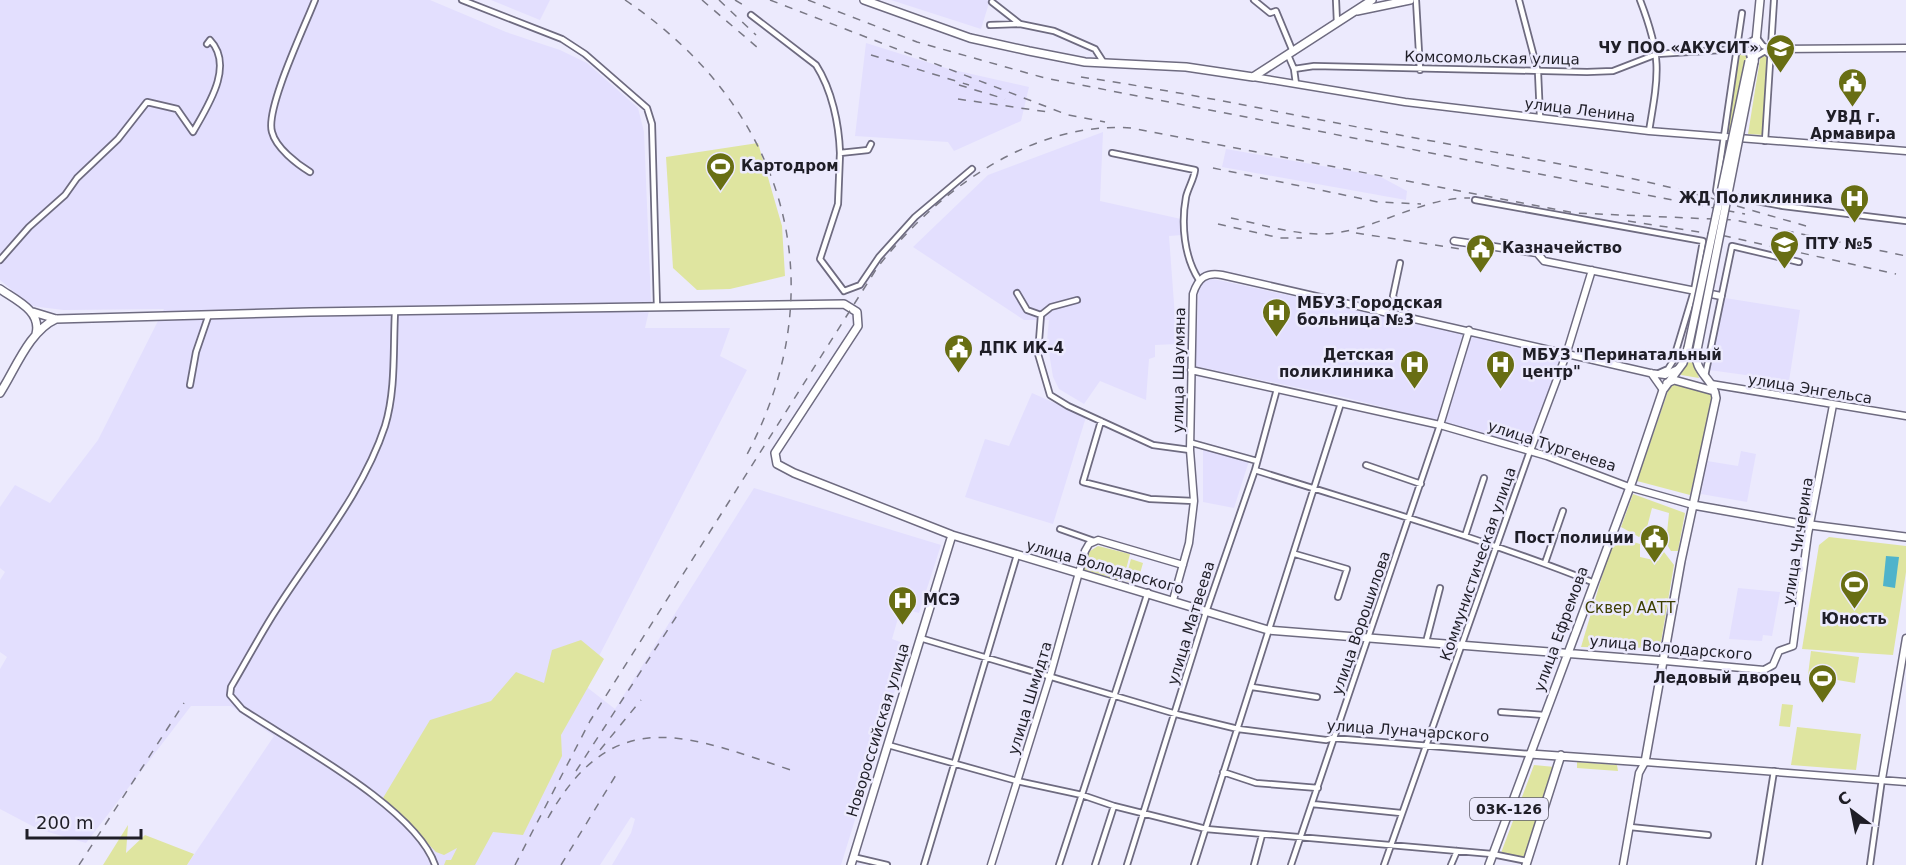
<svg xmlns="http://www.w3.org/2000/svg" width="1906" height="865" viewBox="0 0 1906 865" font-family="'DejaVu Sans',sans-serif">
<rect width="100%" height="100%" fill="#eceafd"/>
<path fill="#e3dffe" d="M0 0H430L506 32 560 50 587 63 638 108 644 132 651 302 645 328H730L720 356 747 370 584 685 615 709 754 488 941 545 919 613 901 608 892 639 909 645 841 865H612L631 833 635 819 631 817 600 865H187L274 736 231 706H191L86 843 38 829 0 809V669L7 657 0 652V580L5 572 0 568V507L15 485 50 503 98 440 164 309 64 310 31 306 0 280Z
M491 0H550L540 20Z
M891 0H990L981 29Z
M866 43 949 69 1029 87 1021 121 954 151 948 142 855 136Z
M1103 132 1100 201 1181 219 1182 235 1169 236 1177 344 1155 345V357L1149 359 1146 400 1100 381 1084 404 1059 389 1053 377 1047 340 1049 320H1024L913 247 988 175Z
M1226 149 1379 176 1407 191 1406 200 1222 167Z
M1204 277 1463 333 1438 421 1343 397 1195 366 1199 284Z
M1725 298 1800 310 1789 381 1709 370Z
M1470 334 1561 356 1529 447 1443 422Z
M1032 393 1086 417 1053 524 965 497 985 439 1009 446Z
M1203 448 1249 461 1234 508 1203 502Z
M1741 451 1756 454 1747 502 1701 494 1707 461 1738 466Z
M1738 588 1780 592 1772 636 1763 635 1762 641 1729 639Z"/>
<path fill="#dfe5a0" d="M1741 52 1747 55 1730 132H1727L1738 56Z
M1761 53 1768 54 1764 135 1748 134Z
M758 143 782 226 785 276 730 289 697 290 673 268 666 157Z
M1703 298 1705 299 1693 358 1699 378 1681 375 1680 372 1688 360Z
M1674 383 1710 390 1713 397 1690 495 1637 481 1668 391Z
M1633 494 1685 513 1678 551H1671L1666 543 1669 513 1652 508 1645 535 1639 537 1621 527Z
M1614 536 1640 544V557L1658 561 1664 552 1674 565 1660 648 1581 647Z
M1829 537 1906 546V572L1893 655 1802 649 1819 545Z
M1098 546 1130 554 1123 581 1082 569 1087 553Z
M1131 559 1143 563 1137 584 1125 581Z
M581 640 604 659 561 735 562 756 523 835 493 832 475 865H444L446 860H451L457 848 444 855 436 852 383 798 430 720 491 701 516 672 544 683 552 650Z
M1811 651 1859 657 1855 683 1808 675Z
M1782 704 1793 705 1790 727 1779 726Z
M1797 727 1861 734 1856 770 1791 765Z
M1577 762 1617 765 1618 771 1577 768Z
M1534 765 1555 767 1526 858 1501 853Z
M128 825 126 853 145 835 194 854 187 865H103Z"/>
<path fill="#4fb3cb" d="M1886 556 1899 557 1895 588 1883 586Z"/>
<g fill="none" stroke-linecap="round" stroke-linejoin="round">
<defs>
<path id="street" d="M462 0 562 39 585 54 647 108 652 124 657 307
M1254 0 1270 13 1276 11 1293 52
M1336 0 1337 23
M1416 0 1420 70
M1519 0 1538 72 1540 117
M1640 0C1662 57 1659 72 1649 131
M992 2 1020 24
M1742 13 1716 191 1718 194 1783 206 1906 221
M751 15 816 65C832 90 839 124 840 153
M990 25 1020 24 1054 31 1095 49 1104 63
M1739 51 1748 50 1750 57
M1288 55 1294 69
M1755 57 1765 51 1772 57
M1296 84 1294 69 1314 66 1587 72 1613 71 1657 54 1737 49 1757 38 1763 46 1772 49
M1765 141 1774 0
M1112 153 1195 170C1194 179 1188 188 1186 197 1181 224 1184 257 1199 280
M310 172C297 164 276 148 272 132 265 109 305 26 315 0
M1475 200 1703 241 1694 291 1673 361 1668 369 1659 373
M0 260 29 227 65 195 77 178 118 139 147 102 177 109 193 132C207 107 235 66 210 40L207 44
M1400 263 1393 296 1397 304 1406 307 1404 316
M844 291 820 259 838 204 840 153 868 150 871 144
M844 291 860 285 879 257 915 217 972 169
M1017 293 1027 310 1041 315
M1077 300 1051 307 1041 315 1038 354 1050 395 1068 406 1153 445 1190 450
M395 312C393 349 396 390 385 426 363 493 315 549 278 607 261 633 247 660 231 687L230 695 242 709C293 743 416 808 435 865
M1705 376 1732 246 1799 262
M190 385 196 352 208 317
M1101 421 1083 482 1150 499 1194 501
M1192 443 1257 461
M1366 465 1421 484
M1255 470C1368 506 1482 538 1592 582
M1060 529 1094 541
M1465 536 1484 478
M1295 554 1347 569 1338 597
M1545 563 1563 511
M920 638 1176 714 1238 729 1326 740 1332 738 1530 754
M1426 642 1440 588
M1252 687 1317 697
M1501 712 1544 715
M888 745 1017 781 1082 795 1114 806 1206 829 1492 854 1527 861
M1223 772 1256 783 1318 788
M1312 804 1401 813
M1630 827 1708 835
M853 857 887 865
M924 865 1017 555
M1059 865 1148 592
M1095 865 1114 806
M1127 865 1206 612 1255 470 1277 389
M1194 865 1341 403
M1254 865 1262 835
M1291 865 1440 425
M1384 865 1530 451
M1451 865 1457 851
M1759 865 1774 771
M1870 865 1882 779"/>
<path id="secondary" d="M1772 49 1906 48
M1253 77 1405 102 1649 131 1906 151
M1454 241 1537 253 1544 261 1721 296
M1191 370 1440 425 1547 456 1629 487 1693 505
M1651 373 1663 390
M1711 384 1906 416
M1440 425 1469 330
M1530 451 1566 355 1592 270
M1173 600 1189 543 1194 501 1190 450 1193 294C1198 278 1206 272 1222 275L1650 373 1665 375 1678 369
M1665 661 1764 670 1773 665 1779 651 1793 646 1808 534 1833 405
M1882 779 1906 638
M991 865 1050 676 1085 551 1089 544 1098 540 1183 565
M1623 865 1639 773 1645 762 1906 782"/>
<path id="primary" d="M864 0 970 38 1029 51 1085 62 1186 67 1253 77 1372 0
M1357 11 1410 0
M1754 62 1760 0
M0 289C16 300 42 311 36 334
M33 312 56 319 310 312 844 304 857 312 858 326 775 453 777 464 794 473 952 535 1268 630 1665 661
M1667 383 1674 380 1714 391
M0 393C15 370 29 331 56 319
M1693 505 1795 523 1906 537
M1530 754 1645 762 1681 561 1716 398C1714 378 1692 372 1697 350
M851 865 952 535
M1489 865 1633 479 1663 390 1683 363 1688 348
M1526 865 1561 755"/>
</defs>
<use href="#street" stroke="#6e6b80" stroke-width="8"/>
<use href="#secondary" stroke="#6e6b80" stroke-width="9"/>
<use href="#primary" stroke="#6e6b80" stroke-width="10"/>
<use href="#street" stroke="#fff" stroke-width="4.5"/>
<use href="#secondary" stroke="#fff" stroke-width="6"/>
<use href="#primary" stroke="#fff" stroke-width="7"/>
<path stroke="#797885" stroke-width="1.5" stroke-dasharray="8 8" stroke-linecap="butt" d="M625 0C786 108 839 287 744 460
M702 0 758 48
M719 0 756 35
M735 0 745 6
M770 0 1068 115 1105 122
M808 0 917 42 1045 78 1745 214
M871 55 969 85
M1081 77C1185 92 1287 114 1389 133 1498 154 1608 169 1714 199
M959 85 1005 99
M958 99 1048 112
M1213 168 1378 202 1421 204
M1737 206 1806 226
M1231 218C1266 225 1305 239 1341 232 1383 225 1426 197 1470 198
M1628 221 1725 236 1896 274
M1218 224 1280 238H1302
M1356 233 1467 250
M600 750 641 700
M576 771 680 611
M548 818C614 700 690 737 794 771
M79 865 184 703
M515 865 590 721 877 268C936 192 1030 121 1131 128L1575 213 1735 220 1906 256
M561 865 619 770"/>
<defs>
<path id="primary-bridge" d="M1688 348 1749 61
M1697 350 1754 62"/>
</defs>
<use href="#primary-bridge" stroke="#6e6b80" stroke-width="10" stroke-linecap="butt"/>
<use href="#primary-bridge" stroke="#fff" stroke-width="7"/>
</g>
<defs>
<symbol id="university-pin" viewBox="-11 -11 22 30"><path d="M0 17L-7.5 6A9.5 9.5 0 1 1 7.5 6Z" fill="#686e13" stroke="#eceafd"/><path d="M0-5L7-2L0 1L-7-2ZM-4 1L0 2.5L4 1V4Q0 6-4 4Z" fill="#fff"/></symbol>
<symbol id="civic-pin" viewBox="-11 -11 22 30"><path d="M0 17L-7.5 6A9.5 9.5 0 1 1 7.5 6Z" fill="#686e13" stroke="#eceafd"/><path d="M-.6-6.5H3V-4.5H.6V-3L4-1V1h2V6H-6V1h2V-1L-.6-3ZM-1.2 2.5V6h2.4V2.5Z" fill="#fff"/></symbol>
<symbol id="stadium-pin" viewBox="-11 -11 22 30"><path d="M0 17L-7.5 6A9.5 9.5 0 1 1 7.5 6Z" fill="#686e13" stroke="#eceafd"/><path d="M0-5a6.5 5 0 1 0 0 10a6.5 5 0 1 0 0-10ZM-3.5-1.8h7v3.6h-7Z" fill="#fff"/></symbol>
<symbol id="hospital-pin" viewBox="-11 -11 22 30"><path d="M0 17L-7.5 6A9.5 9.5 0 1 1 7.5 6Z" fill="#686e13" stroke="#eceafd"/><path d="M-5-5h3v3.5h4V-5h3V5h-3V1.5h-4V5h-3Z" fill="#fff"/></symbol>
</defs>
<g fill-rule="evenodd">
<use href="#university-pin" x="1764" y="32" width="33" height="45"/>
<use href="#civic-pin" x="1836" y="66" width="33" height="45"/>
<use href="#stadium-pin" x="704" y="150" width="33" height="45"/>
<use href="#hospital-pin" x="1838" y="182" width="33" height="45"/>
<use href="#university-pin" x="1768" y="228" width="33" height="45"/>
<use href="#civic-pin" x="1464" y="232" width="33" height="45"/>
<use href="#hospital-pin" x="1260" y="296" width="33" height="45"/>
<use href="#civic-pin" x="942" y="332" width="33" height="45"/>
<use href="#hospital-pin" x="1398" y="348" width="33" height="45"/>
<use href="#hospital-pin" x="1484" y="348" width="33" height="45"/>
<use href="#civic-pin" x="1638" y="522" width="33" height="45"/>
<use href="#stadium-pin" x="1838" y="568" width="33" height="45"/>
<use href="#hospital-pin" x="886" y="584" width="33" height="45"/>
<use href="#stadium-pin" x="1806" y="662" width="33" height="45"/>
</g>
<g text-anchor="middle" stroke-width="5" stroke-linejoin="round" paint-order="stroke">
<rect fill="#eceafd" stroke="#5c5b67" stroke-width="1.5" x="1470" y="798" width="78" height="22" rx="4.5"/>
<g font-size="14" font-weight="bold" fill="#1f1e27">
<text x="1509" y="814">03К-126</text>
</g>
<g font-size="15" font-weight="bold" fill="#1f1e27" stroke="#eceafd" text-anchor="start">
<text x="1759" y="53" text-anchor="end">ЧУ ПОО «АКУСИТ»</text>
<text x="1853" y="122" text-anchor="middle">УВД г.<tspan x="1853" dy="17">Армавира</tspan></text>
<text x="741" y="171">Картодром</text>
<text x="1833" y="203" text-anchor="end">ЖД Поликлиника</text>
<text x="1805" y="249">ПТУ №5</text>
<text x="1502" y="253">Казначейство</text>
<text x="1297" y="308">МБУЗ Городская<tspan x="1297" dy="17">больница №3</tspan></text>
<text x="979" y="353">ДПК ИК-4</text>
<text x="1394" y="360" text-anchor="end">Детская<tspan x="1394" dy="17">поликлиника</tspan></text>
<text x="1522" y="360">МБУЗ "Перинатальный<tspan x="1522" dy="17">центр"</tspan></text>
<text x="1634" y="543" text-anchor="end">Пост полиции</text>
<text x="923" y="605">МСЭ</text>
<text x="1854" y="624" text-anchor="middle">Юность</text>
<text x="1801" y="683" text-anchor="end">Ледовый дворец</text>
</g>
<g font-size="15" fill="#1f1e27" stroke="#eceafd">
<text transform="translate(1492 58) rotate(1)" y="5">Комсомольская улица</text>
<text transform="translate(1580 110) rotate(7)" y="5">улица Ленина</text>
<text transform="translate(1179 370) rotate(-89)" y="5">улица Шаумяна</text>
<text transform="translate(1810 389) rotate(9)" y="5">улица Энгельса</text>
<text transform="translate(1552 446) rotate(18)" y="5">улица Тургенева</text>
<text transform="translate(1798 541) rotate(-81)" y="5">улица Чичерина</text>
<text transform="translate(1478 564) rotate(-71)" y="5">Коммунистическая улица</text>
<text transform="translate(1105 567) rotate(16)" y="5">улица Володарского</text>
<text transform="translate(1191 623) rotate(-73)" y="5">улица Матвеева</text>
<text transform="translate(1361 623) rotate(-71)" y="5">улица Ворошилова</text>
<text transform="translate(1561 629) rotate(-70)" y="5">улица Ефремова</text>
<text transform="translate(1671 648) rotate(5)" y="5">улица Володарского</text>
<text transform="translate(1030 698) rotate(-73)" y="5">улица Шмидта</text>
<text transform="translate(878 730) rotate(-73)" y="5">Новороссийская улица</text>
<text transform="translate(1408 731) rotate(4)" y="5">улица Луначарского</text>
</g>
<g font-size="15" fill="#3d3f02" stroke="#eceafd">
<text x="1630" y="613">Сквер ААТТ</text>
</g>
</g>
<g transform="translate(1852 811) rotate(328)" stroke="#eceafd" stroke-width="4.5" paint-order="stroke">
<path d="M0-4.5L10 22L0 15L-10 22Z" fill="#1f1e27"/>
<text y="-9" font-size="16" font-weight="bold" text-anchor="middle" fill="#1f1e27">С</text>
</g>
<path d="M27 829v9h114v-9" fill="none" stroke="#1f1e27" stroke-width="3"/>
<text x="36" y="829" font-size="18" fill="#1f1e27" stroke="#eceafd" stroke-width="4.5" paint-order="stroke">200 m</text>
</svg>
